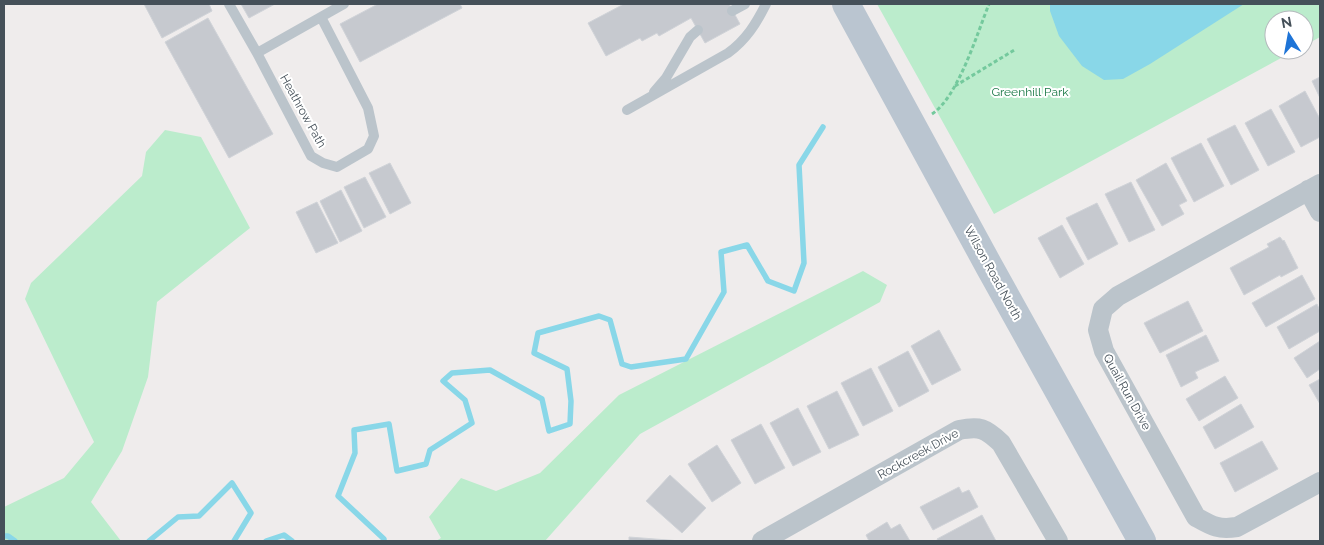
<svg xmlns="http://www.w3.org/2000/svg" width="1324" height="545" viewBox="0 0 1324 545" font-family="Raleway,sans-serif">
<rect width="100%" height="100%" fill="#efecec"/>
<path fill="#bbeccc" d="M877 4H1320V37L1304 46V20H1274V50H1296L994 214Z
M165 130 201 137 250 228 157 302 148 377 122 451 91 502 121 541H4V507L64 478 94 442 25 299 31 283 142 176 146 152Z
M863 271 887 285 880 302 640 434 545 541H436L441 538 429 517 461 478 496 491 540 473 619 395Z"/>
<path fill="#89d7e8" d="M1050 4H1244L1150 64 1123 79 1104 80 1082 66 1059 36 1050 11Z"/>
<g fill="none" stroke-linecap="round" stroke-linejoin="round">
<path stroke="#89d7e8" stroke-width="5.5" d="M4 536H8L15 541
M149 541 178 517 199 516 232 483 251 513 234 541
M266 541 284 535 292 541
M384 541V539L338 496 355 453 354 430 389 424 397 471 426 464 430 450 472 423 465 400 443 381 452 373 490 370 542 399 549 431 570 424 571 401 567 369 534 353 538 333 599 316 610 320 622 364 631 367 686 359 724 292 721 252 747 245 768 281 794 291 804 263 799 165 823 127"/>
</g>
<path fill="#c6c9cf" stroke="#d0d3d8" d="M144 4H209L212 11 162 38Z
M241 4H275L249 18Z
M378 4H460L462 8 360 62 340 24Z
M624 4H729L740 24 705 43 691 18 659 36 657 33 642 41 640 38 606 56 588 23Z
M208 18 273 134 229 158 165 42Z
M1320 77V98L1312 81Z
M1305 91 1320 119V137L1301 147 1279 106Z
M1271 109 1295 152 1268 166 1245 123Z
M1235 125 1259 170 1231 185 1207 139Z
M1201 143 1224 186 1194 202 1171 158Z
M390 163 411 203 390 214 369 173Z
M1166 163 1187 201 1179 205 1184 214 1162 226 1136 180Z
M365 177 386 217 364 228 344 187Z
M1131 182 1155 230 1129 242 1105 194Z
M341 190 362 231 340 242 320 201Z
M317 202 338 243 316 253 296 212Z
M1097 203 1118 244 1088 260 1066 218Z
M1062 225 1084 264 1060 278 1038 238Z
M1280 237 1283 241 1284 240 1298 268 1281 277 1280 275 1244 295 1230 268 1269 247 1267 244Z
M1302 275 1315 299 1266 327 1252 303Z
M1188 301 1203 331 1160 353 1144 323Z
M1317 304 1320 311V331L1289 349 1277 327Z
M939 330 961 370 932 385 911 346Z
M1206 335 1219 361 1195 372 1198 378 1181 387 1166 355Z
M1320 341V369L1307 378 1294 358Z
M908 351 929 391 899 407 878 367Z
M871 368 893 411 863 426 841 383Z
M1225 376 1238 398 1199 421 1186 399Z
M1320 379V404L1309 385Z
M837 391 859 435 829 449 807 406Z
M1241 404 1254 427 1215 449 1203 427Z
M798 408 821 452 793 466 770 423Z
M761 424 785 468 755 484 731 440Z
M1262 441 1278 469 1235 492 1220 463Z
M717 445 741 483 712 502 688 464Z
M670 475 706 508 682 533 646 501Z
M959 487 962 493 969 490 978 507 933 530 920 507Z
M982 515 996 541H938L937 539Z
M887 522 891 529 900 524 910 541H869L866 535Z
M629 537 681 541H629Z"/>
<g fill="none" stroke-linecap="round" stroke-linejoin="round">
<path stroke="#74c99d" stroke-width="3" stroke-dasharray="4 2.5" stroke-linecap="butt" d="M955 86 1016 49
M932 114C958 97 977 34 989 4"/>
<path stroke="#bbc4cb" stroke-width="10" d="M229 4 257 53 344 4
M732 11 745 4
M257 53 311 156 323 163 337 167 368 149 374 136 368 108 321 17
M654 92 666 78 690 37 698 30
M627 110 728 53C746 40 756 24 766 4"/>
<path stroke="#bbc4cb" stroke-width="20" d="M1320 184 1118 296 1103 309 1098 330 1104 351 1196 517C1212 526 1218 530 1237 527L1320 482
M1308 190 1320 212
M762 541 959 430C980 426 985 428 1001 443L1058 541"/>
<path stroke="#bac5d0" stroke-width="28" d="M846 4 990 268 1142 541"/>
</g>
<g text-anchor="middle" stroke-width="4" stroke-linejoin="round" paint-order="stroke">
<g font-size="12" fill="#197745" stroke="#fff">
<text x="1030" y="96">Greenhill Park</text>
</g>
<g font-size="12" fill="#455059" stroke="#fff">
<text transform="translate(303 111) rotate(61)" y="4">Heathrow Path</text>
<text transform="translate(993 273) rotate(61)" y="4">Wilson Road North</text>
<text transform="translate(1127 392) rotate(61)" y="4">Quail Run Drive</text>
<text transform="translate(918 454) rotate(-29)" y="4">Rockcreek Drive</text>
</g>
</g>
<rect width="1324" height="545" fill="none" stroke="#455059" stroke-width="10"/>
<g transform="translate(1289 35) rotate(349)"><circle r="24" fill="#ffffff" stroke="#b5b9bd"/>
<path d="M0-4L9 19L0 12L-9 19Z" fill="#1e74d7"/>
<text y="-8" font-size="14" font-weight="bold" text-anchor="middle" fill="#455059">N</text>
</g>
</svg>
